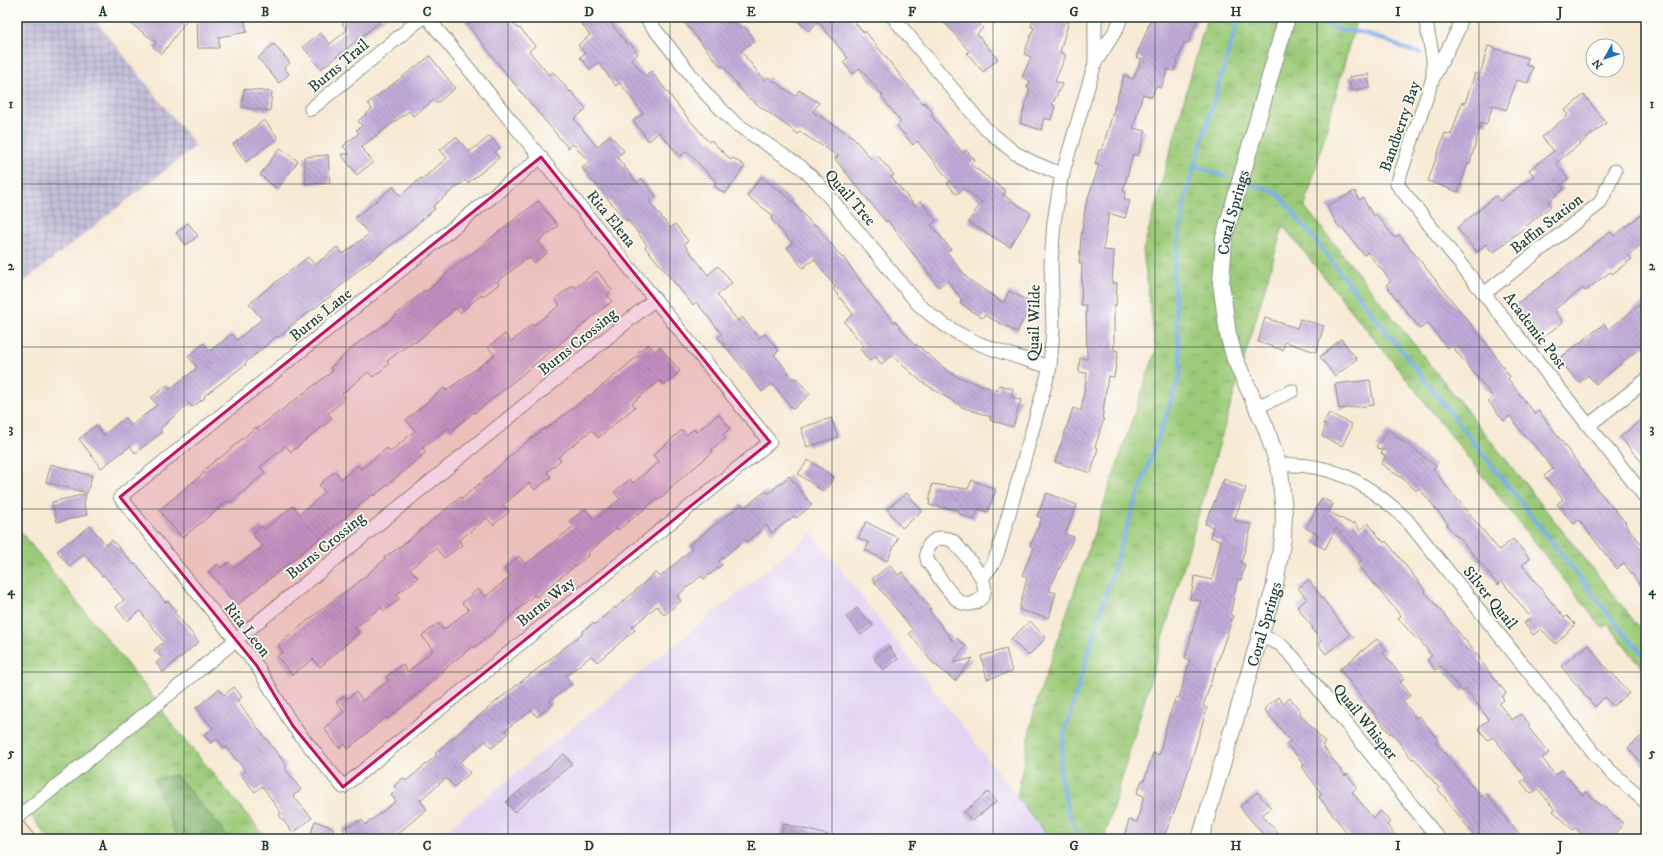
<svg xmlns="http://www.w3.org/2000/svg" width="1663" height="856" viewBox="0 0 1663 856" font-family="'IM FELL DW Pica',serif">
<defs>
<pattern id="industrial-grid" width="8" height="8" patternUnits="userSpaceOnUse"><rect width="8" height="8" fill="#c5c0da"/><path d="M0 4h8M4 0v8" fill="none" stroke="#9f9db2"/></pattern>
<pattern id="grass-tufts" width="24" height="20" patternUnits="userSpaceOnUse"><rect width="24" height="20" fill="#9bca78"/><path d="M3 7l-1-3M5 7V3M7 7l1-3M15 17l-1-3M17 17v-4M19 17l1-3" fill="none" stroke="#7ea563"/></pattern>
<pattern id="forest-crowns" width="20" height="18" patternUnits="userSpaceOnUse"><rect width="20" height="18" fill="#7cae68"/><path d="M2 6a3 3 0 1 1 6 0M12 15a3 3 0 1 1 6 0" fill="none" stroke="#658f56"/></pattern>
<pattern id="building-back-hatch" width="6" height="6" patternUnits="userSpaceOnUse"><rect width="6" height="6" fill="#c1abd9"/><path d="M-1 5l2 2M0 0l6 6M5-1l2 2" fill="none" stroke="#9c8cb1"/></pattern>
</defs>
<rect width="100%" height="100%" fill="#fdfcf7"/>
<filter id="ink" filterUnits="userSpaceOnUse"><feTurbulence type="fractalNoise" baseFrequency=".025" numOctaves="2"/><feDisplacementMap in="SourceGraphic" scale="8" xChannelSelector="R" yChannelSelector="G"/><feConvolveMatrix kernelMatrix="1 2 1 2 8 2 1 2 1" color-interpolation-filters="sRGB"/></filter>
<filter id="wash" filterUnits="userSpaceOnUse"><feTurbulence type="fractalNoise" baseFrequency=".012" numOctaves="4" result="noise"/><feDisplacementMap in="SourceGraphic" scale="16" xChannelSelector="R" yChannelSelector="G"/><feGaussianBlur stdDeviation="0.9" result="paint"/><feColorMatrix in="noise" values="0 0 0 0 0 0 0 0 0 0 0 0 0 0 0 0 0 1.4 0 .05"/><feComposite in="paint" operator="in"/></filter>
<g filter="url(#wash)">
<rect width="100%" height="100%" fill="#f7e9d4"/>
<path fill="#e2d4f3" d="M812 533 1050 839H435Z"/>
<path fill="url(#industrial-grid)" d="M17 17H93L196 146 17 287Z"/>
<path fill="url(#grass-tufts)" stroke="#5d8456" d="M1207 17H1357L1305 207 1646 636V673L1608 624 1602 628 1401 372 1283 226 1104 839H1050L1017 797 1034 710 1156 350 1143 251Z
M17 527 151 694 166 717 267 839H230L176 775 154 779 178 839H49L17 798Z"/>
<path fill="url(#forest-crowns)" stroke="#4e764e" d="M176 775 230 839H178L154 779Z"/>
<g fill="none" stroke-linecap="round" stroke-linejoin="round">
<path stroke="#7ab0e8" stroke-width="4" d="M1309 17 1339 30 1360 32 1385 40 1410 51 1421 53
M1318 21 1333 17
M1194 166 1225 176
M1253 185 1278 193 1625 635 1646 658
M1080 839 1068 812 1060 772 1064 734 1124 535 1181 372 1173 276 1186 195 1239 17"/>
</g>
<g id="blocks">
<path fill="url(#building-back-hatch)" d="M122 17H189L162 54 153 47 156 42Z
M225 17H244L247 32 219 37V48H198L197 19 225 18Z
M351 17H386L321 69 303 47 320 33 330 44 347 30 342 24Z
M462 17H508L518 29 520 28 535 46 529 51 549 75 553 72 570 92 571 91 586 109 574 119 597 147 610 135 624 151 617 157 637 183 642 179 656 196 649 201 670 228 675 224 688 241 684 244 708 275 718 266 732 283 717 295 738 321 742 317 759 338 765 334 779 351 774 354 793 379 796 378 810 394 793 409 772 384 762 392 718 337 722 334 696 302 693 305 645 247 647 245 627 219 626 221 582 168 589 162 573 144 568 148 507 75Z
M576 17H606L628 45 630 43 638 54 631 59 645 76 651 71 687 117 709 142 711 140 731 160 733 158 745 166 725 194 714 186 716 182 687 151 680 156 659 132 649 141 633 121 643 113 620 83 616 86 598 62 590 69 580 57 585 53 578 45 590 35Z
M690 17H726L733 24 736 22 741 28 744 26 755 40 741 51 765 81 768 77 795 96 799 90 819 103 813 112 852 136 872 160 877 155 894 175 891 177 915 206 921 201 936 221 931 225 951 249 947 252 968 279 1003 303 1009 291 1032 303 1017 332 984 315 982 318 960 303 962 300 947 280 939 287 887 220 886 222 835 159 838 156 800 132 798 134 746 96 723 66 721 67 684 22Z
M794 17H850L864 33 865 31 923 104 924 102 933 113 931 115 963 153 966 150 975 160 970 164 1006 191 1003 195 1031 213 1010 247 968 222 982 202 963 189 956 194 947 183 950 181 917 141 913 145 897 126 901 122 882 97 883 96 860 68 853 74 843 62 848 58 818 21 809 31Z
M940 17H973L983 28 977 34 998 59 983 72 967 53 969 51Z
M1034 17H1070L1060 52 1066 55 1055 81 1062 84 1052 105 1055 106 1051 120 1044 118 1041 130 1020 123 1030 89 1027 88 1030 81 1022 77 1031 57 1024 54 1034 27H1031Z
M1152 17H1189L1197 20 1188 43 1184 42 1174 71 1168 69 1161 88 1156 86 1152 97 1143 94 1133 128 1146 131 1138 156 1133 154 1123 191 1126 192 1124 199 1130 201 1125 218 1109 213 1103 250 1114 251 1112 283H1117L1116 306H1114V350L1118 351 1114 377 1108 376 1102 419H1104L1095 447 1098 448 1091 473 1055 462 1073 408 1081 411 1087 373 1079 372 1080 358 1087 359 1086 305H1081L1082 263H1079L1081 237 1086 204 1099 165 1095 164 1099 150H1102L1124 75 1133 79 1142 59 1136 57Z
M274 44 290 63 284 68 289 74 279 83 258 58Z
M1488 46 1528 58 1526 65 1533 67 1528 83 1517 80 1506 110 1493 105 1486 125 1481 123 1470 163H1468L1458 192 1428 181 1445 133 1451 135 1462 102 1465 103 1475 73 1480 75Z
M430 56 455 88 437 103 434 100 413 116 409 111 361 147 373 162 357 175 341 154H350L343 146 359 133 356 130 362 126 358 121 372 109 368 103Z
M1368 74 1370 88 1351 90 1349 77Z
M244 89 272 92 270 111 242 107Z
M1584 95 1606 123 1556 163 1568 179 1561 185 1564 189 1548 202 1551 206 1493 253 1486 244 1477 252 1457 228 1496 196 1500 201 1534 176 1529 170 1554 151 1542 137 1568 115 1564 111Z
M264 120 278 138 246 162 233 144Z
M490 136 500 148 495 152 499 158 468 183 465 180 433 206 435 209 404 235 361 268 331 294 332 295 288 328 289 329 278 338 277 336 245 363 246 364 204 396 205 398 192 407 189 403 160 429 162 432 151 441 135 453 130 446 101 468 79 439 96 425 103 435 125 418 131 426 157 405 151 398 167 385 170 389 197 368 188 356 204 343 210 351 232 334 237 340 262 319 249 304 266 290 308 257 315 265 337 247 343 254 369 234 355 218 393 187 400 196 421 178 422 179 447 158 440 150 456 137 469 152Z
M280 148 298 161 278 189 260 175Z
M328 155 330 183 306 184 304 157Z
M761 177 789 198 814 226 816 225 842 258 843 257 873 298 894 322 895 321 915 346 916 344 944 368 958 377 998 391 999 385 1013 389 1011 397 1021 400 1013 427 990 420 991 417 962 407 922 382 892 356 881 364 876 357 870 361 860 349 864 346 844 322 853 314 833 289 835 287 814 259 803 268 787 248 792 243 771 219 774 216 747 196Z
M1355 191 1359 200 1363 198 1373 216 1376 214 1395 238 1399 235 1422 263 1492 351 1510 377 1508 379 1535 414 1539 411 1597 489 1626 523 1625 524 1646 550V593L1624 563 1617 569 1579 520 1574 524 1557 504 1563 499 1544 476 1553 469 1529 439 1528 440 1510 416 1504 421 1488 401 1493 397 1451 345 1447 348 1428 323 1420 329 1386 285 1391 281 1367 252 1364 255 1342 227 1339 228 1327 206Z
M538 201 558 226 538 242 547 253 534 263 530 258 525 260 497 282 499 284 482 297 481 295 460 313 456 308 415 343 413 341 387 361 389 364 373 377 368 372 342 394 345 399 328 413 332 419 291 452 286 446 260 467 265 473 230 503 228 501 182 538 159 510 204 473 203 471 218 458 219 459 256 427 257 429 333 371 330 368 359 342 382 327 414 299 425 290 426 292 457 265Z
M1646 211V241L1628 255 1632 259 1612 274 1610 272 1585 291 1583 288 1554 310 1563 322 1543 337 1517 304 1610 232 1614 236Z
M188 223 198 236 186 245 176 233Z
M597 271 612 290 607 295 612 301 475 413 474 412 451 431 448 428 422 448 426 452 412 464 374 496 373 494 329 531 237 605 209 572 218 564 221 568 229 562 234 568 263 546 252 534 261 526 264 530 293 506 300 514 325 492 319 485 335 471 341 479 358 465 361 469 387 448 390 452 415 431 406 420 444 388 446 391 495 355 488 347 505 334 511 342 532 324 533 326 560 305 555 299 573 285 575 288Z
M1646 300V343L1596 384 1588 375 1579 383 1559 359 1604 324 1608 330Z
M1265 318 1297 328 1300 319 1324 326 1316 352 1285 342 1283 350 1258 342Z
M1341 339 1357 359 1335 376 1320 357Z
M648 344 655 351 660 347 680 371 664 385 660 381 632 403 635 407 598 438 592 430 558 457 561 460 547 472 551 477 535 490 529 483 503 505 509 512 493 525 487 518 459 540 462 545 444 558 436 548 410 569 418 578 396 595 399 599 384 611 381 607 355 628 359 633 320 667 313 659 292 675 277 656 283 652 278 645 332 601 355 585 385 559 384 557 396 550 461 497 462 499 524 444 545 428 546 429 589 395 590 396 639 355 637 353Z
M1370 380 1374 405 1339 409 1335 384Z
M1329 413 1351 424V428L1342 446 1322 436 1326 425 1323 424Z
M718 414 730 428 723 435 726 438 711 450 713 452 671 487 672 488 658 500 657 499 618 530 617 528 588 553 589 555 536 597 534 595 485 639 474 648 473 646 442 671 443 672 388 719 386 717 348 749 345 744 339 748 324 728 344 712 336 702 344 696 347 699 356 692 363 701 389 680 386 677 402 664 408 672 433 650 422 636 438 623 443 630 469 610 462 603 478 589 485 597 510 577 504 569 519 556 526 564 574 526 569 521 585 509 594 520 620 499 614 492 630 479 633 483 659 462 653 455 674 437 682 430 686 435 694 429 696 432Z
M1646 416V467L1620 437Z
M831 418 838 437 807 447 801 428Z
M1388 430 1436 466 1433 470 1499 550 1513 539 1530 559 1522 565 1564 618 1567 616 1575 624 1556 644 1541 629 1533 635 1524 623 1531 618 1502 581 1498 585 1458 536 1457 537 1447 525 1448 524 1419 488 1416 491 1406 481 1381 464 1386 457 1381 453 1383 451 1376 447Z
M808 460 834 477 824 492 798 474Z
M51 464 92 476 87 493 46 482Z
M789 476 812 505 796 518 794 516 772 533 766 525 746 542 744 540 719 561 722 565 704 579 701 576 677 596 681 601 664 615 657 606 632 627 635 630 597 662 591 656 566 676 572 684 550 701 552 704 537 717 532 710 505 730 508 734 492 748 486 741 460 762 470 773 454 787 446 778 420 800 427 809 391 839H348L343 828 362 820 365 825 396 801 391 795 397 790 394 786 403 778 406 781 437 755 435 753 498 700 583 633 582 632 593 623 594 625 615 607 616 608 656 572 660 577 692 549 689 545 742 504 745 507 766 491 768 494Z
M1224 479 1246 488 1234 520 1252 525 1241 563 1245 564 1241 580 1238 579 1230 615 1233 616 1203 706 1207 708 1182 792 1163 839H1132L1124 837 1129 820 1137 822 1144 796 1137 793 1142 780 1144 781 1153 753 1159 755 1169 716 1176 697 1179 698 1190 660 1185 658 1201 601 1190 599 1195 576 1212 580 1221 541 1210 537 1213 527 1205 524Z
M972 480 996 490 987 512 978 509 974 520 958 513 959 510 929 505 932 484 968 489Z
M907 493 922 511 902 528 887 509Z
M1047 493 1077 505 1065 534 1074 537 1049 591 1056 593 1049 618 1019 610 1027 578 1022 575 1034 548 1030 546 1042 518 1037 516Z
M86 494 84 504 87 515 57 522 52 502Z
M1322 498 1333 504 1329 512 1352 524 1354 522 1360 530 1368 523 1384 543 1386 541 1426 591 1425 592 1480 658 1479 659 1506 693 1502 697 1504 700 1499 704 1512 720 1521 714 1530 725 1528 727 1549 753 1542 758 1555 775 1562 770 1582 795 1586 792 1601 806 1602 805 1624 824 1611 839H1588L1575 828 1573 830 1553 811 1555 810 1538 789 1531 794 1521 782 1526 778 1493 737 1488 740 1478 728 1489 720 1466 689 1462 692 1441 666 1435 670 1427 660 1432 656 1418 638 1416 639 1398 618 1401 616 1357 564 1362 560 1336 528 1325 549 1314 543 1318 535 1306 528Z
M866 522 898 538 887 561 865 550 869 543 858 538Z
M90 526 106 545 112 540 134 565 136 564 165 602 168 601 176 611 174 612 199 642 163 672 156 663 162 658 154 650 164 642 140 611 127 621 116 607 124 600 104 575 102 576 84 554 69 566 57 551Z
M890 565 898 575 902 572 931 609 929 610 953 641 956 638 966 646 953 663 973 658 955 681 931 661 909 633 913 630 872 579Z
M1309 580 1350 635 1326 654 1318 644 1321 641 1312 629 1313 628 1297 607 1307 599 1298 588Z
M857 608 873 626 861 635 846 617Z
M1030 621 1046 638 1028 656 1011 639Z
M1377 639 1386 650 1383 653 1404 679 1400 682 1411 695 1403 701 1416 718 1419 716 1438 740 1435 742 1481 797 1486 793 1523 839H1477L1438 789 1439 788 1414 758 1412 759 1391 732 1390 734 1340 669Z
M1588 645 1610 673 1611 672 1629 693 1613 706 1605 697 1595 707 1561 666Z
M889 647 898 659 883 670 874 659Z
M1006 649 1012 672 987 679 981 656Z
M234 687 242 697 237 701 287 766 285 768 301 790 293 796 312 818 293 833 279 815 281 813 262 786 255 792 241 775 246 771 226 747 224 748 217 739 211 743 204 735 213 728 196 708 219 689 224 695Z
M1278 697 1283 704 1290 698 1301 712 1299 713 1325 742 1322 745 1345 776 1347 774 1357 787 1352 792 1373 818 1381 811 1390 822 1387 825 1399 839H1352L1319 797 1322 794 1302 767 1305 765 1287 744 1291 741 1264 709Z
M1646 732V768L1628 748Z
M564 754 572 764 514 812 506 802Z
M988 792 996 802 972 821 964 812Z
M1257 792 1271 808 1262 815 1283 839H1267L1240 807Z
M315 821 334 828 330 839H309Z
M784 824 828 835 827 839H780Z"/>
</g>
</g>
<g filter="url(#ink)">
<use href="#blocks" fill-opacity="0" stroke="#8b9384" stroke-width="1"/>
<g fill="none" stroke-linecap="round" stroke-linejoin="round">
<defs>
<path id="minor" d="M427 17 770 442 343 787 293 726 257 666 120 497 541 157
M645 17 707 95 735 123 801 167 817 182 919 305C961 343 998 351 1050 367
M893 17 985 128 1015 153 1032 162 1063 175
M1425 17 1433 58V77
M1460 17 1459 28 1433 78 1397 184 1646 498
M1095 63V23L1096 17
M311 109 423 17
M1485 293 1600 203 1615 171
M1257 407 1292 391
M1589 425 1646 380
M1278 465C1333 462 1367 483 1406 519L1594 753 1609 770 1646 802
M939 538 949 539 954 542C964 555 1001 589 976 602 971 605 964 605 959 601 948 593 937 573 928 562 924 551 928 542 939 538Z
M982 578 993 564 999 549 1050 367 1053 329 1051 265 1054 222 1061 179 1095 63 1117 28 1121 17
M1259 635 1280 644 1293 657 1439 839
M17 818 655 299"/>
<g id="tertiary">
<path id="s1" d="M1200 839 1274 589 1283 538 1284 512 1280 471 1266 428 1235 359 1228 334 1221 283 1224 238 1287 17"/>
</g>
<path id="secondary" d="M17 829 25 839"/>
</defs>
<use href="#minor" stroke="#8b9384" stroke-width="15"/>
<use href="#tertiary" stroke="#8b9384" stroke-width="18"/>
<use href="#secondary" stroke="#8b9384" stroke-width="20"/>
<use href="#minor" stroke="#fff" stroke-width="13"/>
<use href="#tertiary" stroke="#fff" stroke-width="16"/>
<use href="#secondary" stroke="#fee4c6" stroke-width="18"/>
</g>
</g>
<path fill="#c2185b" fill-opacity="0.2" stroke="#c2185b" stroke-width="3" stroke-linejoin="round" d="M541 157 770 442 343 787 293 726 257 666 120 497Z"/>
<path fill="none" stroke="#1f3d34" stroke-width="1" stroke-opacity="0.55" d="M184 17V839M346 17V839M508 17V839M670 17V839M832 17V839M993 17V839M1155 17V839M1317 17V839M1479 17V839M17 184H1646M17 347H1646M17 509H1646M17 672H1646"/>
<g text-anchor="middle" stroke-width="3.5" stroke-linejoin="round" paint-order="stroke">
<g font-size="16" fill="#1f3d34" stroke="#fdfcf7">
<text transform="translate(338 65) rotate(-40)" y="6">Burns Trail</text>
<text transform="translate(1399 126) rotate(-71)" y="6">Bandberry Bay</text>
<text transform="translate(851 197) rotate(49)" y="6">Quail Tree</text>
<text dy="6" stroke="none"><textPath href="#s1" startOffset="650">Coral Springs</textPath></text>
<text transform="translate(612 218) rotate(51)" y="6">Rita Elena</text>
<text transform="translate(1546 223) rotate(-38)" y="6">Baffin Station</text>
<text transform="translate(320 314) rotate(-39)" y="6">Burns Lane</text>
<text transform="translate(1033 323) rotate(-89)" y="6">Quail Wilde</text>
<text transform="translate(1536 330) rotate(52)" y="6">Academic Post</text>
<text transform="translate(577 341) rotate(-39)" y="6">Burns Crossing</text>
<text transform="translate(325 545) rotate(-39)" y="6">Burns Crossing</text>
<text transform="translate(1491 597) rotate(51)" y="6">Silver Quail</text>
<text transform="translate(545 601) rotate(-39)" y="6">Burns Way</text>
<text dy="6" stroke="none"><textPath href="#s1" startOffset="224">Coral Springs</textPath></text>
<text transform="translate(248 629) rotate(52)" y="6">Rita Leon</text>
<text transform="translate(1366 721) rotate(51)" y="6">Quail Whisper</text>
</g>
</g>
<rect width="1663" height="856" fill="none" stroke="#fdfcf7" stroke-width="44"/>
<g transform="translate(1605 58) rotate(231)"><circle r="19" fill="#fdfcf7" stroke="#a4b0a9"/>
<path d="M0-3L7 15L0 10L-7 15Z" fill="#1f6fb2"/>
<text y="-6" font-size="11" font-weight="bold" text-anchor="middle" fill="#1f3d34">N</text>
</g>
<rect x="22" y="22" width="1619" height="812" fill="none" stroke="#1f3d34" stroke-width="1.5"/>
<g font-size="13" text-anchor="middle" font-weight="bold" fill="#1f3d34">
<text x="103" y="16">A</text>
<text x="265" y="16">B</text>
<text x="427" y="16">C</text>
<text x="589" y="16">D</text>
<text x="751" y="16">E</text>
<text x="912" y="16">F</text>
<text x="1074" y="16">G</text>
<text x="1236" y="16">H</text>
<text x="1398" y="16">I</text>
<text x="1560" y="16">J</text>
<text x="11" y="108">1</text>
<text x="1652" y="108">1</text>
<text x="11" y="270">2</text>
<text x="1652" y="270">2</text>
<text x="11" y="433">3</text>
<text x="1652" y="433">3</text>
<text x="11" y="595">4</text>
<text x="1652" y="595">4</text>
<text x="11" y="757">5</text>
<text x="1652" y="757">5</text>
<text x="103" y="850">A</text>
<text x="265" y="850">B</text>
<text x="427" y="850">C</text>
<text x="589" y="850">D</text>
<text x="751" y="850">E</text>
<text x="912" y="850">F</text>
<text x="1074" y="850">G</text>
<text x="1236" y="850">H</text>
<text x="1398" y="850">I</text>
<text x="1560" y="850">J</text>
</g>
</svg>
